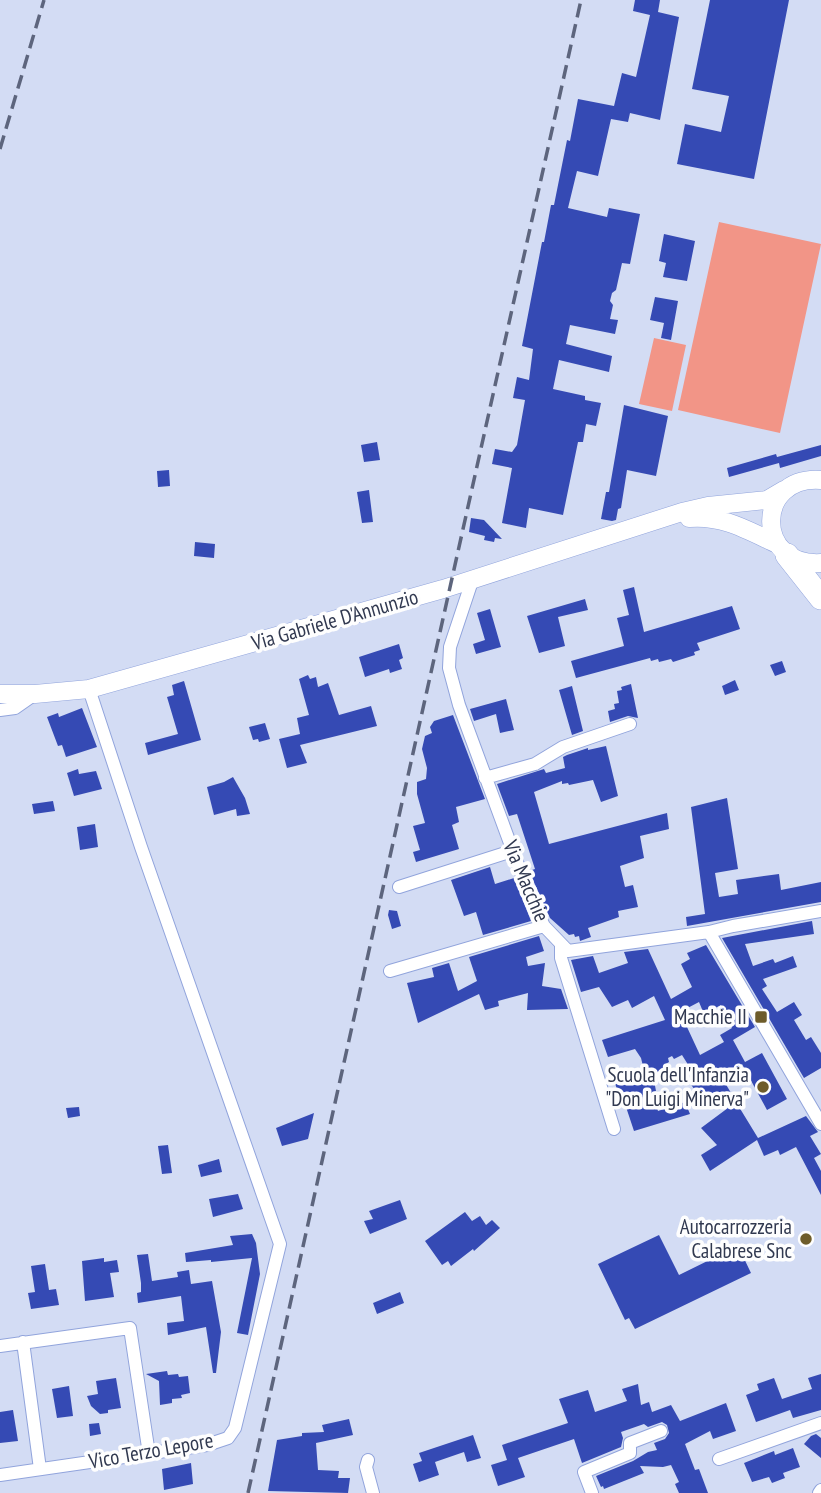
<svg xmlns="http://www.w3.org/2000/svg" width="821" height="1493" viewBox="0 0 821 1493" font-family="'PT Sans Narrow',sans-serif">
<rect width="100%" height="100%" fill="#d3dcf4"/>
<path fill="#f29587" d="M719 222 821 244 780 433 678 410Z
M654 338 686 345 672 411 639 404Z"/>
<path fill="#354ab4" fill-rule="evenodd" d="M635 0H660L658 12 679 17 660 120 630 113 628 122 611 119 598 176 577 171 568 208 607 217 609 208 640 214 630 264 622 263 616 290 612 293 610 301 613 305 610 319 618 320 615 334 570 325 566 344 612 356 609 372 559 360 553 389 585 396V400L601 403 596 426 586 424 583 442H578L563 515 529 508 526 528 502 523 512 468 492 464 495 449 512 452 517 445 525 400 513 398 517 377 529 380 533 349 522 346 542 242H544L551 205H554L567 140 570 141 578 99 614 106 622 73 636 77 650 15 633 11Z
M710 0H789L754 179 677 164 685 124 721 132 729 96 692 89Z
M664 234 695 241 687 281 663 277 666 263 659 261Z
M655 297 678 301 671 340 661 338 664 323 650 320Z
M624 405 668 416 656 476 627 470 621 508 618 509 616 520 612 521 601 519 606 492H609Z
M377 442 380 460 364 462 361 445Z
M821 445V456L780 468 779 463 729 477 727 468 776 454 777 457Z
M169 470 170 486 158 487 157 471Z
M369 490 373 522 362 523 357 492Z
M471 518 484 520 502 539 495 538 494 542 484 540 485 536 469 532Z
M195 542 215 544 214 558 194 556Z
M634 587 644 632 732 606 740 629 697 643 700 650 694 652 695 655 673 662 671 659 659 662 658 659 651 661 650 658 576 678 571 661 624 646 617 618 629 615 623 590Z
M585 599 588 610 558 617 565 646 539 653 527 616Z
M490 609 501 647 476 654 473 644 485 640 477 613Z
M399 644 403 658 399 660 402 669 390 673 389 669 365 677 359 657Z
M782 661 786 672 775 676 770 665Z
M308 675 310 679 316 677 318 687 328 683 339 715 371 706 377 726 300 745 307 763 287 768 279 739 300 734 297 718 309 715 299 679Z
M735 680 739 690 725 695 722 686Z
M184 681 201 740 148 755 145 743 178 734 167 697 174 695 172 685Z
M631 684 638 718 628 716 610 722 608 711 615 709 614 704 619 703 617 691 622 690 621 687Z
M572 686 583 731 572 735 559 690Z
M506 699 514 730 500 733 496 714 474 721 470 709Z
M82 708 97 747 66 757 62 745 58 746 47 717 58 713 59 717Z
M453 715 485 799 456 807 459 822 452 825 459 849 416 862 413 852 420 850 413 826 425 823 417 794V782L426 779 427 768 422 749 425 736 432 733 430 727 434 721Z
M265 723 270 739 259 742 258 739 253 740 249 727Z
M606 746 618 796 601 802 593 780 569 785 568 783 562 784V781L534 792 549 844 667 813 669 829 640 836 644 858 620 866 625 887 633 885 638 907 618 911 619 917 588 928 591 937 580 941 579 936 575 937 574 934 569 935 550 918 529 871 535 869 517 814 509 816 497 784 544 769 546 773 565 768 563 757 567 755 588 748V750Z
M78 769 79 774 96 771 102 789 74 796 67 773Z
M233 777 245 798 250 814 237 816 236 809 214 815 207 787 224 782Z
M727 798 738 869 715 873 719 897 738 894 736 880 779 874 781 890 821 882V902L687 926 686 917 705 914 691 807Z
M53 801 55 811 34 814 32 804Z
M95 824 98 847 80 850 77 827Z
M490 867 495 884 514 878 531 921 483 935 476 912 464 916 451 880Z
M389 910 397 911 401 926 392 929 388 915Z
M812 921 814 934 745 944 753 966 773 959 775 963 793 956 797 967 763 979 767 986 762 989 777 1012 794 1002 802 1015 794 1020 806 1040 811 1037 821 1053V1068L804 1078 722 938Z
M539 936 544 951 526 957 528 966 545 963 542 986 561 989 568 1009 527 1010 528 993 498 1001 499 1006 485 1010 479 994 418 1023 407 983 434 977 432 968 449 963 458 991 477 981 469 957Z
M706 945 755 1027 733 1040 745 1062 762 1053 787 1099 767 1110 742 1064 721 1076 734 1098 707 1108 690 1083 697 1079 682 1055 674 1059 672 1056 668 1058 669 1062 664 1065 665 1067 653 1075 656 1091 652 1092 658 1111 685 1102 690 1114 634 1131 624 1101 621 1102 614 1080 644 1070 641 1058 635 1049 608 1057 602 1040 665 1020 654 996 632 1008 628 1000 612 1007 599 987 581 992 571 960 593 956 599 973 628 963 624 952 648 949 671 999 692 987 681 964 690 959 687 953ZM699 1002 704 1014 721 1005 732 1028 720 1035 724 1042 700 1055 680 1012Z
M736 1102 758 1138 806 1116 818 1132 810 1136 821 1154 814 1158 821 1171V1195L796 1147 780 1155 778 1150 764 1156 757 1140 710 1171 701 1155 717 1145 701 1128Z
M79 1107 80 1116 68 1118 66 1108Z
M314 1113 308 1139 282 1146 276 1128Z
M168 1145 172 1173 162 1174 158 1146Z
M219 1159 222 1172 201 1177 198 1165Z
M238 1194 243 1209 213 1217 209 1199Z
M400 1200 407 1219 370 1234 364 1221 373 1219 369 1211Z
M465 1212 472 1221 480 1216 486 1225 492 1220 500 1228 474 1251 473 1249 451 1266 448 1261 442 1265 425 1241Z
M252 1234 256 1243 260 1274 248 1335 237 1333 252 1258 211 1262V1260L186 1262 185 1253 233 1245 230 1236Z
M659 1235 679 1275 738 1246 751 1273 635 1329 629 1318 625 1320 598 1264Z
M148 1254 152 1281 178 1277 177 1272 189 1270 191 1284 212 1281 221 1332 216 1373H213L206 1327 168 1335 167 1323 184 1321 181 1296 138 1303 137 1293 141 1292V1283L137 1255Z
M104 1258V1262L117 1260 119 1272 110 1273 114 1297 85 1301 82 1261Z
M45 1264 49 1290 56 1289 59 1305 31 1309 28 1293 35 1292 31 1266Z
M400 1292 404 1303 377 1314 373 1303Z
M167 1371 168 1375 178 1374 179 1377 188 1376 190 1393 181 1395 182 1398 172 1399V1403L160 1405 159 1381 146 1374Z
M821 1374V1410L793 1418 790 1410 756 1422 746 1395 759 1390 757 1384 774 1378 782 1399 812 1389 808 1378Z
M116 1378 121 1408 108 1410V1413L100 1414 91 1406 87 1396 98 1394 96 1381Z
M638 1384 641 1405 649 1402 652 1412 671 1405 680 1421 726 1403 736 1431 713 1439 710 1431 685 1444 695 1470 699 1469 708 1493H679L675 1484 679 1482 671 1465 663 1467 640 1466 644 1473 604 1489 603 1486 601 1487 596 1476 633 1461 648 1452 657 1450 654 1443 665 1439 669 1433 667 1425 662 1422 648 1427 644 1424 621 1432 623 1438 621 1447 582 1463 574 1439 518 1458 525 1477 498 1486 491 1465 507 1460 502 1445 568 1423 559 1399 588 1390 595 1412 627 1401 622 1389Z
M69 1386 73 1416 57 1418 52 1389Z
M13 1410 18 1441 0 1443V1412Z
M349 1419 353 1435 316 1443 318 1470 339 1471 338 1478H350L348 1493 268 1491 277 1440 302 1436V1433L324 1432 322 1425Z
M99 1423 101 1434 90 1436 89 1424Z
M816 1434 821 1438V1458L804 1444 811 1436Z
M473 1435 481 1458 467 1462 464 1452 435 1462 439 1475 419 1482 413 1464 422 1461 419 1453Z
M793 1448 800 1467 783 1473 785 1478 772 1483 769 1477 752 1482 744 1463 774 1451 775 1455Z
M191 1463 193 1484 164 1490 162 1469Z"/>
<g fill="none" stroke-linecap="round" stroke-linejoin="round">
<defs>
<path id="street" d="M473 578 450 647 449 668 459 705 531 900 544 926 568 951 709 932 733 926 821 911
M0 710 15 708 35 694
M485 778 535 764 563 747 630 724
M399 887 512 851
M709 932 821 1124
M561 944V958L614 1129
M390 971 544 926
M23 1342 40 1469
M0 1346 130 1328 149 1454
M719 1459 821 1423
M368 1460 366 1467 373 1493
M0 1475 207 1445 228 1438 235 1428 280 1244 141 847 89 689
M592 1493 584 1472 630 1453V1443L661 1431
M819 1493 821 1490"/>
<path id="secondary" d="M821 480C755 475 754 567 821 563
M689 518C722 515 747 530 777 544
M0 694H35L89 689 443 589 682 512 708 506 767 500 784 490"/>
<path id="highway" d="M787 555 821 598"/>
</defs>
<use href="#street" stroke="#91a4dc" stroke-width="14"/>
<use href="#secondary" stroke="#91a4dc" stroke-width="19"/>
<use href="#highway" stroke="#91a4dc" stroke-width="24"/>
<use href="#street" stroke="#fff" stroke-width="12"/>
<use href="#secondary" stroke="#fff" stroke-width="18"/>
<use href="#highway" stroke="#fff" stroke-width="23"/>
<path stroke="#5d657d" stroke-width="3.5" stroke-dasharray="14 7" stroke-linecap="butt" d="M0 149 44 0
M248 1493 581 0"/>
</g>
<g fill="#6e5c2a" stroke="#fefefe" stroke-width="2.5">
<rect x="754" y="1010" width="14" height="14" rx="3.5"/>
<circle cx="763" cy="1087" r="7"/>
<circle cx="806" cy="1239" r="7"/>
</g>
<g text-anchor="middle" stroke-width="7" stroke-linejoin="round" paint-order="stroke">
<g font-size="21" fill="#313950" stroke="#fefefe">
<text transform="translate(335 620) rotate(-16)" y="7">Via Gabriele D'Annunzio</text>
<text transform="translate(526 881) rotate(67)" y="7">Via Macchie</text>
<text transform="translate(151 1451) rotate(-10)" y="7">Vico Terzo Lepore</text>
</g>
<g font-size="21" fill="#313950" stroke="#fefefe" text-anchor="end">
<text x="747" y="1024">Macchie II</text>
<text x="749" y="1082">Scuola dell'Infanzia<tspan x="749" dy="24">"Don Luigi Minerva"</tspan></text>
<text x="792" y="1234">Autocarrozzeria<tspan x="792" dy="24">Calabrese Snc</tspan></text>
</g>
</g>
</svg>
